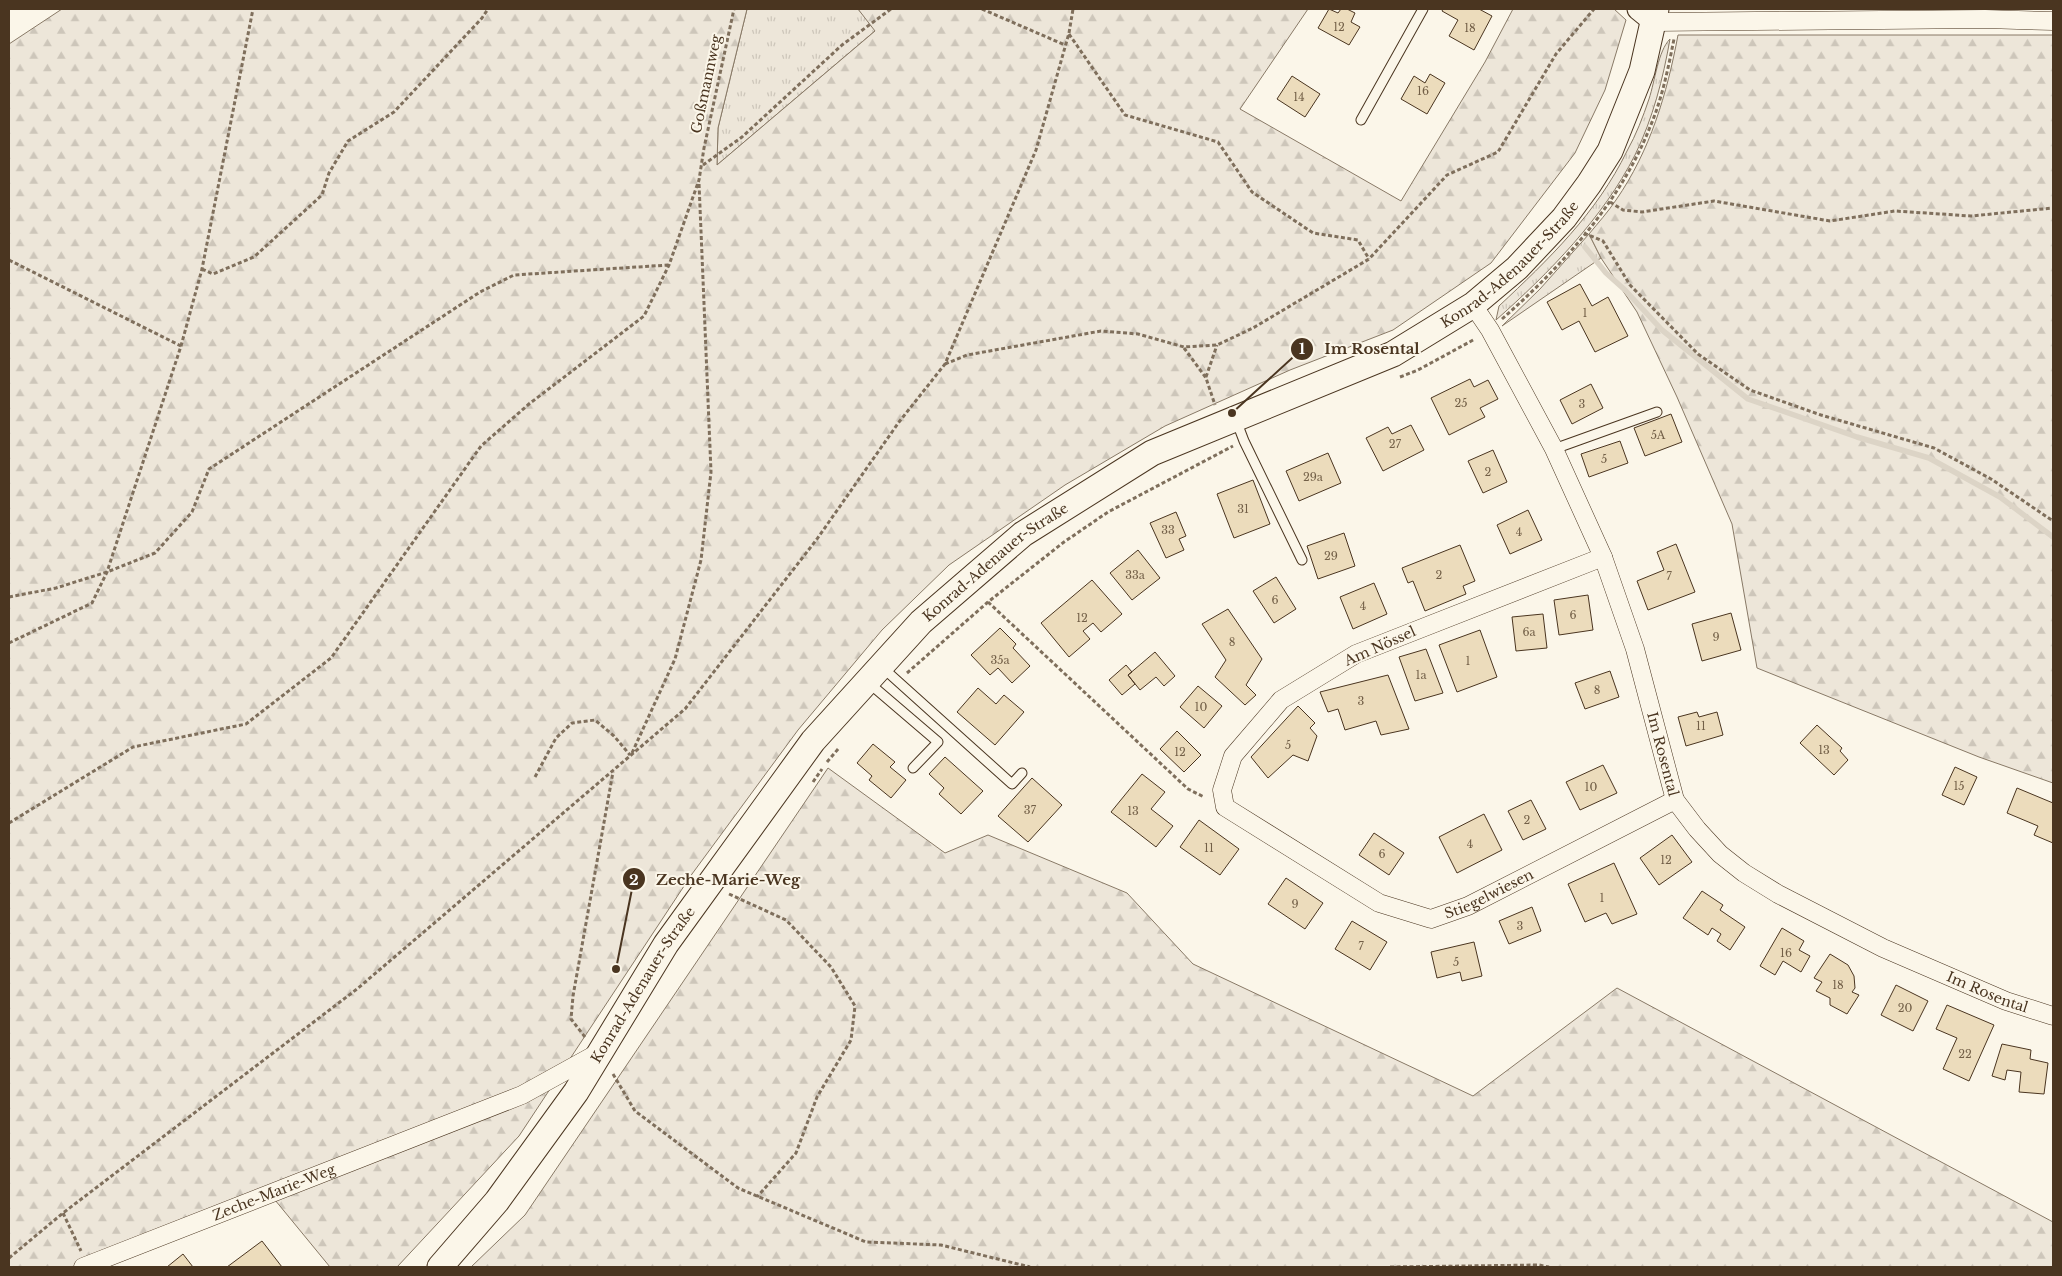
<svg xmlns="http://www.w3.org/2000/svg" width="2062" height="1276" viewBox="0 0 2062 1276" font-family="'Libre Baskerville',serif">
<defs>
<pattern id="grass-tufts" width="24" height="20" patternUnits="userSpaceOnUse" patternTransform="scale(1.25)"><rect width="24" height="20" fill="#ede6d9"/><path d="M3 7l-1-3M5 7V3M7 7l1-3M15 17l-1-3M17 17v-4M19 17l1-3" fill="none" stroke="#cdc6ba"/></pattern>
<pattern id="forest-firs" width="22" height="20" patternUnits="userSpaceOnUse" patternTransform="scale(1.25)"><rect width="22" height="20" fill="#ede6d9"/><path d="M5 1l3.5 6h-7zM16 11l3.5 6h-7z" fill="#cdc6ba"/></pattern>
</defs>
<rect width="100%" height="100%" fill="#fbf6e9"/>
<path fill="url(#grass-tufts)" stroke="#887966" d="M747 9H858L876 30 717 165 718 128Z
M1670 39C1663 79 1653 118 1635 155 1603 218 1549 273 1496 320L1499 306C1548 260 1597 213 1627 151 1636 135 1643 117 1649 99 1655 81 1658 51 1670 39Z
M1589 234 1601 258 1502 326 1540 289Z"/>
<path fill="url(#forest-firs)" stroke="#887966" d="M62 9H747L718 128 717 165 875 31 858 9H1308L1240 109 1401 201 1485 62 1513 9H1614L1626 20 1605 90 1575 153 1491 263 1393 330 1290 370 1165 426 1065 485 949 565 882 630 798 730 692 874 519 1136 397 1267H330L275 1200 106 1267H9V44Z
M1678 35H2053V783L1979 757 1757 668 1732 524 1677 397 1637 312 1601 258 1589 234C1598 223 1608 212 1616 200 1650 151 1667 94 1678 35Z
M828 768 945 853 988 835 1127 893 1193 964 1473 1096 1617 988 2053 1222V1267H471L525 1215Z"/>
<g fill="none" stroke-linecap="round" stroke-linejoin="round">
<path stroke="#dcd4c6" stroke-width="5.5" d="M1585 247 1606 273 1625 290 1662 330 1748 399 1857 437 1929 458 2000 497 2053 537"/>
</g>
<path fill="#ecdcbc" stroke="#4a3520" d="M1329 9 1338 13 1341 9H1347L1355 13 1351 22 1360 27 1349 45 1318 28Z
M1443 9H1479L1492 16 1474 50 1449 36 1458 20 1442 11Z
M1430 74 1445 83 1427 114 1401 99 1414 76 1425 83Z
M1292 76 1320 94 1305 117 1277 99Z
M1580 284 1592 306 1608 297 1628 336 1595 352 1579 321 1562 330 1547 302Z
M1470 379 1474 387 1488 380 1498 399 1480 408 1485 417 1449 435 1431 398Z
M1591 384 1603 408 1572 424 1560 400Z
M1671 414 1682 442 1645 456 1634 428Z
M1411 425 1424 450 1383 471 1366 438 1388 427 1392 434Z
M1620 441 1628 463 1589 477 1581 454Z
M1493 450 1507 482 1483 493 1468 461Z
M1328 453 1341 483 1299 501 1286 471Z
M1253 480 1270 524 1234 538 1217 494Z
M1528 510 1542 540 1510 554 1497 525Z
M1176 512 1186 536 1179 539 1184 550 1166 558 1150 523Z
M1344 533 1355 566 1318 579 1307 546Z
M1676 544 1695 592 1648 610 1637 581 1664 570 1657 552Z
M1460 545 1475 581 1463 586 1466 594 1425 611 1413 581 1408 583 1402 568Z
M1138 550 1160 578 1132 600 1110 573Z
M1276 577 1296 609 1274 623 1253 591Z
M1092 580 1122 614 1101 632 1093 623 1083 631 1090 639 1069 657 1041 623Z
M1374 583 1387 614 1353 629 1340 597Z
M1588 595 1593 630 1559 635 1554 600Z
M1228 609 1262 659 1246 685 1256 695 1245 705 1215 677 1226 660 1202 624Z
M1731 613 1741 650 1702 661 1692 624Z
M1543 614 1547 648 1516 651 1512 617Z
M1000 628 1016 644 1013 648 1030 666 1012 683 998 668 990 675 971 655Z
M1480 630 1497 677 1457 692 1439 645Z
M1426 649 1443 693 1415 701 1399 657Z
M1155 652 1175 676 1164 686 1156 677 1140 690 1128 675Z
M1126 665 1132 672 1128 675 1135 684 1122 695 1109 680Z
M1610 671 1619 697 1585 709 1575 683Z
M1388 675 1409 729 1381 735 1376 721 1345 730 1338 709 1328 712 1320 692Z
M1198 686 1222 706 1204 728 1180 707Z
M978 688 996 704 1004 695 1024 712 995 745 957 712Z
M1298 706 1315 723 1310 728 1317 736 1308 761 1293 755 1268 778 1251 757Z
M1697 712 1699 717 1717 712 1723 735 1686 746 1678 717Z
M1817 725 1842 748 1840 751 1848 760 1834 775 1800 743Z
M1177 731 1201 755 1184 772 1160 749Z
M873 744 895 762 890 767 906 780 891 798 869 780 872 776 857 763Z
M945 757 983 791 961 814 939 794 944 788 929 774Z
M1603 765 1617 793 1580 810 1566 782Z
M1955 767 1977 777 1964 805 1942 795Z
M1142 774 1165 792 1151 809 1173 826 1156 847 1111 812Z
M1032 778 1062 805 1028 842 998 816Z
M2017 788 2053 803V843L2034 835 2038 826 2007 813Z
M1531 800 1546 829 1523 840 1508 811Z
M1484 814 1502 850 1457 873 1439 837Z
M1199 820 1239 849 1220 875 1180 847Z
M1374 833 1404 853 1389 875 1359 855Z
M1672 835 1692 862 1659 885 1640 858Z
M1614 863 1637 914 1612 924 1606 913 1585 922 1568 884Z
M1286 878 1323 903 1305 929 1268 904Z
M1702 891 1723 905 1720 910 1745 927 1730 950 1717 941 1721 934 1712 928 1708 935 1683 918Z
M1532 907 1541 931 1509 944 1499 921Z
M1352 921 1387 942 1370 970 1335 949Z
M1782 928 1804 941 1799 950 1810 956 1801 972 1783 961 1775 975 1760 966Z
M1474 942 1482 976 1462 981 1460 972 1437 978 1431 952Z
M1830 954 1848 965 1854 976 1855 988 1852 992 1859 995 1847 1014 1830 1005V998L1816 991 1822 982 1814 978Z
M1896 985 1928 1001 1913 1031 1881 1015Z
M1947 1005 1994 1025 1969 1081 1943 1069 1957 1038 1936 1029Z
M2002 1044 2031 1050 2030 1059 2048 1063 2044 1094 2019 1092 2021 1072 2007 1070 2005 1080 1992 1076Z
M262 1241 282 1267H227Z
M183 1254 193 1267H167Z"/>
<g fill="none" stroke-linecap="round" stroke-linejoin="round">
<defs>
<path id="service" d="M1361 120 1423 9
M1236 420 1244 441 1302 560
M1554 449 1657 412
M883 668 1012 784 1022 773
M869 683 938 742 913 768"/>
<g id="minor">
<path d="M1654 22 1985 19 2053 21"/>
<path id="s1" d="M1473 305 1490 330 1554 449 1603 557 1635 649 1675 800 1697 829 1720 854 1744 873 1778 894 1883 948 2006 1001 2053 1016"/>
<path id="s2" d="M1603 557 1356 654 1281 700 1233 756 1222 790 1225 807 1379 903 1431 919 1468 906 1675 800"/>
<path id="s3" d="M83 1267 522 1095 598 1053"/>
</g>
<path id="tertiary" d="M1638 9 1654 22"/>
<g id="secondary">
<path id="s4" d="M440 1267 497 1201 576 1092 666 944 813 741 921 622 1023 534 1152 453 1393 354 1473 305 1517 268 1564 218 1589 184 1610 151 1642 71 1656 9"/>
</g>
</defs>
<use href="#service" stroke="#4a3520" stroke-width="11"/>
<use href="#minor" stroke="#4a3520" stroke-width="19"/>
<use href="#tertiary" stroke="#4a3520" stroke-width="23"/>
<use href="#secondary" stroke="#4a3520" stroke-width="27"/>
<path stroke="#7f6f5c" stroke-width="3" stroke-dasharray="4 2.5" stroke-linecap="butt" d="M982 9 1065 45
M1069 34 1125 115 1218 142 1252 192 1313 233 1358 240 1369 259
M703 165 742 137 842 45 891 9
M1610 202 1623 210 1642 212 1714 201 1830 221 1895 211 1971 216 2053 208
M1584 233 1603 241 1630 285 1698 354 1750 390 1821 415 1934 448 1991 479 2053 521
M9 260 181 346
M202 269 213 274 254 257 322 195 329 173 348 141 394 112 482 18 488 9
M1502 319C1562 266 1620 203 1650 127 1662 99 1668 69 1674 39
M1184 348 1206 378 1215 405
M945 364 967 355 1101 331 1138 334 1184 347 1217 345 1253 328 1369 259 1447 175 1498 152 1556 54 1594 9
M1206 377 1217 345
M1400 377 1418 370 1475 339
M9 597 56 588 107 572 155 553 192 512 209 469 480 292 514 275 668 265
M988 602 1188 789 1204 797
M9 643 92 603 107 572 181 346 202 269 253 9
M907 673 988 602 1064 542 1108 512 1233 446
M632 753 675 659 701 560 711 472 699 183
M827 762 839 748
M535 777 556 738 572 723 595 720 614 736 630 755
M813 782 822 769
M9 823 133 747 246 724 331 658 481 446 529 404 644 316 669 265 699 180 704 148 734 9
M729 894 786 920 831 967 855 1006 851 1040 817 1097 796 1153 757 1197
M585 1037 571 1019 573 996 613 772
M613 1074 635 1111 738 1188 866 1242 941 1245 1030 1267
M63 1213 81 1251
M9 1258 63 1213 357 989 685 709 817 539 899 422 945 364 1036 150 1069 33 1073 9
M1390 1267 1539 1265 1549 1267"/>
<use href="#service" stroke="#fbf6e9" stroke-width="9"/>
<use href="#minor" stroke="#fbf6e9" stroke-width="18"/>
<use href="#tertiary" stroke="#fbf6e9" stroke-width="21"/>
<use href="#secondary" stroke="#fbf6e9" stroke-width="25"/>
</g>
<g text-anchor="middle" stroke-width="4" stroke-linejoin="round" paint-order="stroke">
<g font-size="11" fill="#725f47">
<text x="1339" y="31">12</text>
<text x="1470" y="32">18</text>
<text x="1423" y="95">16</text>
<text x="1299" y="101">14</text>
<text x="1585" y="317">1</text>
<text x="1461" y="407">25</text>
<text x="1582" y="408">3</text>
<text x="1658" y="439">5A</text>
<text x="1395" y="448">27</text>
<text x="1604" y="463">5</text>
<text x="1488" y="476">2</text>
<text x="1313" y="481">29a</text>
<text x="1243" y="513">31</text>
<text x="1168" y="534">33</text>
<text x="1519" y="536">4</text>
<text x="1331" y="560">29</text>
<text x="1135" y="579">33a</text>
<text x="1439" y="579">2</text>
<text x="1669" y="580">7</text>
<text x="1275" y="604">6</text>
<text x="1363" y="610">4</text>
<text x="1573" y="619">6</text>
<text x="1082" y="622">12</text>
<text x="1529" y="636">6a</text>
<text x="1716" y="641">9</text>
<text x="1232" y="646">8</text>
<text x="1000" y="664">35a</text>
<text x="1468" y="665">1</text>
<text x="1421" y="679">1a</text>
<text x="1597" y="694">8</text>
<text x="1361" y="705">3</text>
<text x="1201" y="711">10</text>
<text x="1701" y="730">11</text>
<text x="1288" y="749">5</text>
<text x="1824" y="754">13</text>
<text x="1180" y="756">12</text>
<text x="1959" y="790">15</text>
<text x="1591" y="791">10</text>
<text x="1030" y="814">37</text>
<text x="1133" y="815">13</text>
<text x="1527" y="824">2</text>
<text x="1470" y="848">4</text>
<text x="1209" y="852">11</text>
<text x="1382" y="858">6</text>
<text x="1666" y="864">12</text>
<text x="1602" y="902">1</text>
<text x="1295" y="908">9</text>
<text x="1520" y="930">3</text>
<text x="1361" y="950">7</text>
<text x="1786" y="957">16</text>
<text x="1456" y="966">5</text>
<text x="1838" y="989">18</text>
<text x="1905" y="1012">20</text>
<text x="1965" y="1058">22</text>
</g>
<g font-size="14" fill="#4a3520" stroke="#fbf6e9">
<text transform="translate(706 84) rotate(-78)" y="5">Goßmannweg</text>
<text dy="5" stroke="none"><textPath href="#s4" startOffset="1502">Konrad-Adenauer-Straße</textPath></text>
<text dy="5" stroke="none"><textPath href="#s4" startOffset="902">Konrad-Adenauer-Straße</textPath></text>
<text transform="translate(1380 646) rotate(-24)" y="5">Am Nössel</text>
<text dy="5" stroke="none"><textPath href="#s1" startOffset="490">Im Rosental</textPath></text>
<text dy="5" stroke="none"><textPath href="#s2" startOffset="779">Stiegelwiesen</textPath></text>
<text dy="5" stroke="none"><textPath href="#s4" startOffset="348">Konrad-Adenauer-Straße</textPath></text>
<text dy="5" stroke="none"><textPath href="#s1" startOffset="910">Im Rosental</textPath></text>
<text dy="5" stroke="none"><textPath href="#s3" startOffset="205">Zeche-Marie-Weg</textPath></text>
</g>
</g>
<path fill="none" stroke="#4a3520" stroke-width="2" d="M1232 413L1302 349M616 969L634 879"/>
<g fill="#4a3520" stroke="#fbf6e9" stroke-width="2">
<circle cx="1232" cy="413" r="5"/>
<circle cx="616" cy="969" r="5"/>
<circle cx="1302" cy="349" r="12"/>
<circle cx="634" cy="879" r="12"/>
</g>
<g font-size="15" text-anchor="middle" font-weight="bold" fill="#fff">
<text x="1302" y="354">1</text>
<text x="634" y="885">2</text>
</g>
<g font-size="15" text-anchor="middle" font-weight="bold" fill="#4a3520" stroke="#fbf6e9" stroke-width="4" stroke-linejoin="round" paint-order="stroke">
<text x="1372" y="354">Im Rosental</text>
<text x="728" y="885">Zeche-Marie-Weg</text>
</g>
<rect width="2062" height="1276" fill="none" stroke="#4a3520" stroke-width="20"/>
</svg>
